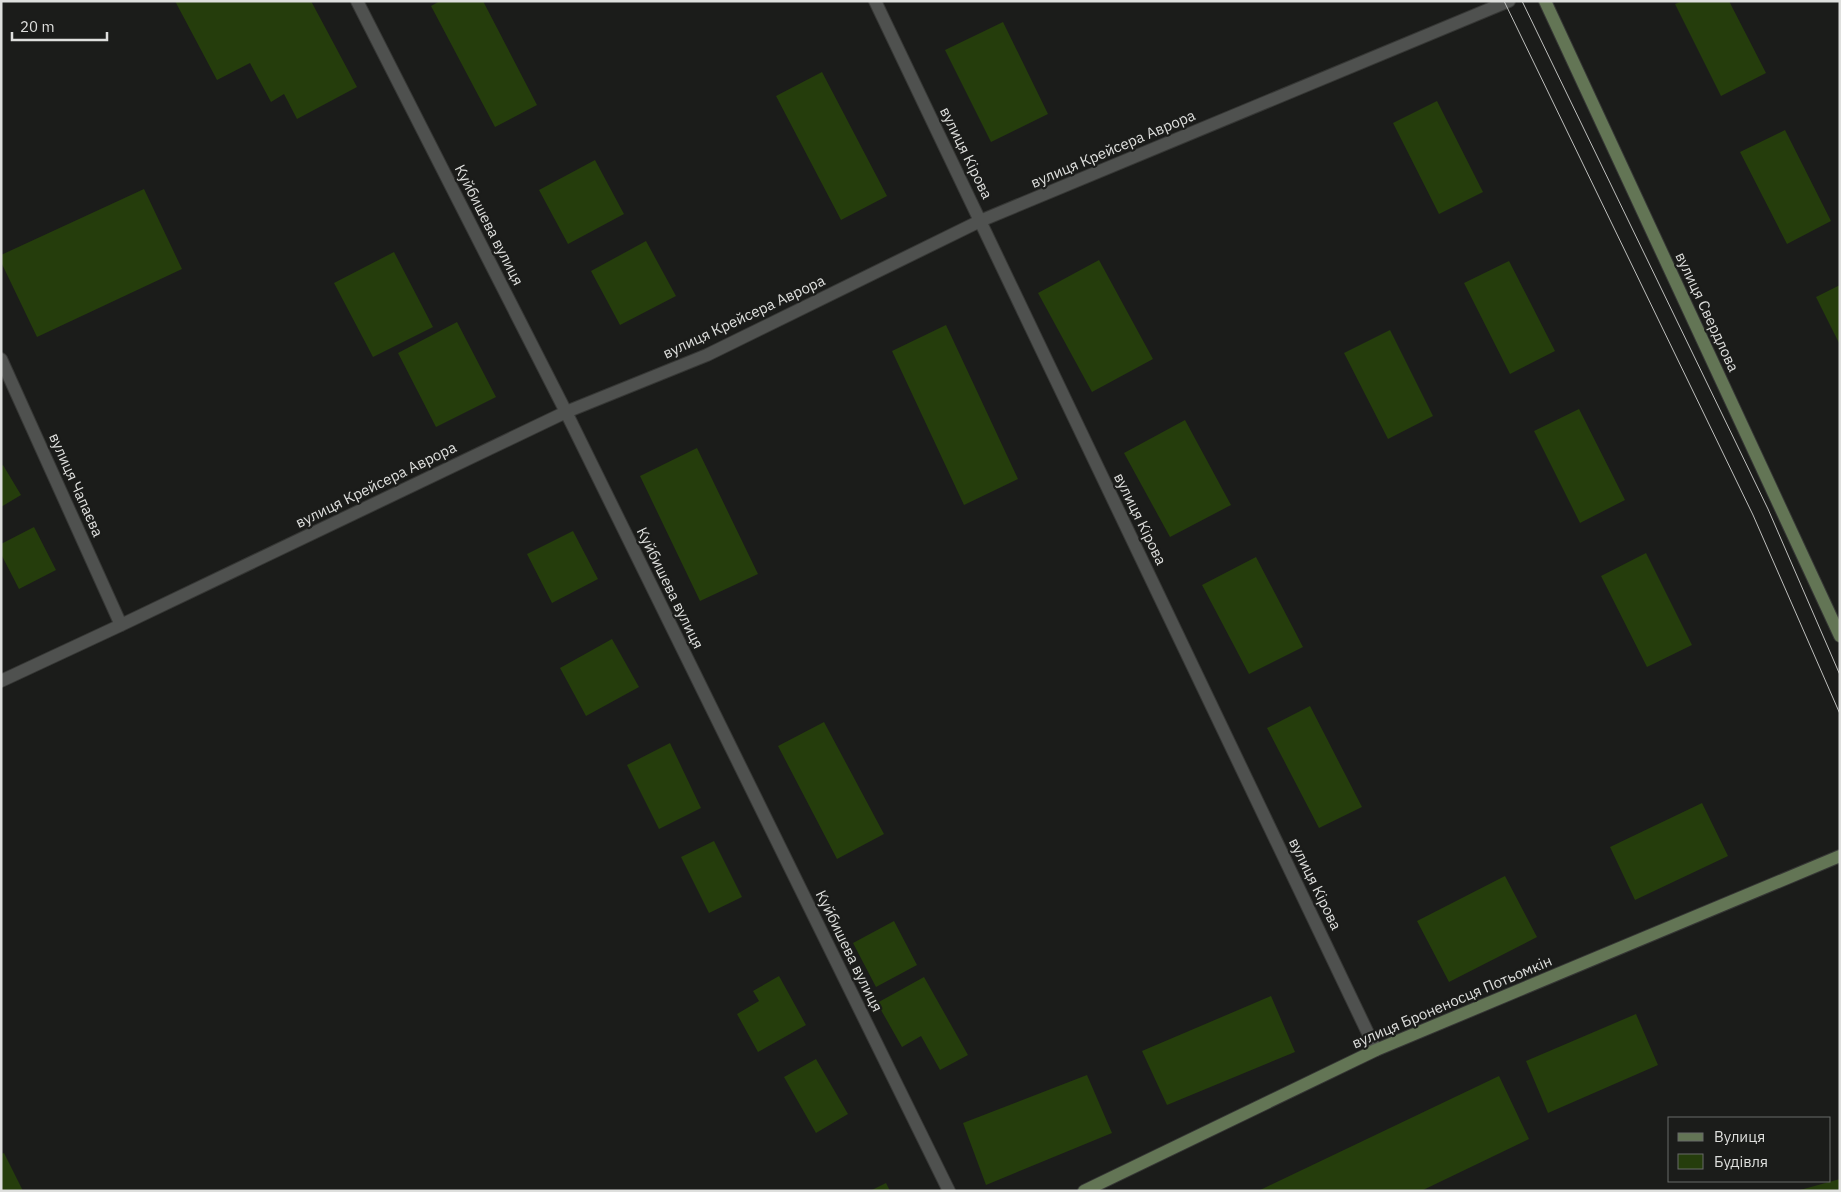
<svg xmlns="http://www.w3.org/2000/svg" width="1841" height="1192" viewBox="0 0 1841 1192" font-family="'IBM Plex Sans',sans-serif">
<rect width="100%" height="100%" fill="#1b1c1a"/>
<path fill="#253d0c" d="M175 1H311L357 87 297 119 284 94 271 102 250 63 217 80Z
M440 1H483L537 105 495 127 431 6Z
M1682 1H1729L1766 73 1721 96 1675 4Z
M1003 22 1048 114 991 142 945 50Z
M822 72 887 196 841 220 776 96Z
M1437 101 1483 192 1439 214 1393 123Z
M1785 130 1831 221 1787 244 1740 152Z
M595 160 624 214 568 244 539 190Z
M144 189 182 269 37 337 1 262V255Z
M646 241 676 296 620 325 591 271Z
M394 252 433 327 373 357 334 283Z
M1099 260 1153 359 1092 392 1038 293Z
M1509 261 1555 351 1510 374 1464 283Z
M1840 285V345L1816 297Z
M457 322 496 397 436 427 398 353Z
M946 325 1018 479 964 505 892 351Z
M1390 330 1433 416 1388 439 1344 353Z
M1579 409 1625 500 1580 523 1534 431Z
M1185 420 1231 505 1170 537 1124 453Z
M697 448 758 574 700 601 640 476Z
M3 465 21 495 1 507V466Z
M34 527 56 570 19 589 1 554V544Z
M573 531 598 579 552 603 527 554Z
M1646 553 1692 645 1647 667 1601 576Z
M1256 557 1303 647 1249 674 1202 585Z
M612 639 639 687 586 716 560 668Z
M1310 706 1362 807 1319 828 1267 728Z
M824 722 884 834 837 859 778 746Z
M670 743 701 808 659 829 627 765Z
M1702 803 1728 856 1635 900 1610 847Z
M714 841 742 897 709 913 681 857Z
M1505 876 1537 937 1449 982 1417 921Z
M894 921 917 965 876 987 853 943Z
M779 976 806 1025 758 1052 737 1014 759 1001 753 991Z
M924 977 968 1055 940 1070 921 1036 902 1047 877 1003Z
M1271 996 1295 1052 1167 1105 1142 1051Z
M1636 1014 1658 1065 1548 1113 1526 1061Z
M816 1059 848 1114 816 1133 784 1077Z
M1087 1075 1112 1133 986 1185 963 1123Z
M1499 1076 1529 1139 1421 1191H1258Z
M4 1153 23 1191H1V1154Z
M1840 1179V1191H1800V1190Z
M886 1183 890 1191H870Z"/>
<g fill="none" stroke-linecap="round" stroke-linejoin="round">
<defs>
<path id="street" d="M357 1 566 412 949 1191
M875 1 1376 1050
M1 359 121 625
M1 681 121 625 566 412 707 355 980 221 1509 1"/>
<path id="secondary" d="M1545 1 1840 636
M1084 1191 1376 1050 1840 856"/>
</defs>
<use href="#street" stroke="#363735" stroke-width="14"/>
<use href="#secondary" stroke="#363735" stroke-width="14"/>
<use href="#street" stroke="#4f514f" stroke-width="12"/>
<use href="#secondary" stroke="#637555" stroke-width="12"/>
<path stroke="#bebfbd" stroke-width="1" d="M1504 1 1753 515 1840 714
M1522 1 1768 509 1840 675"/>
</g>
<g text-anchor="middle" stroke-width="4.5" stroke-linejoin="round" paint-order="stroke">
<g font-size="15" fill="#dedfdd" stroke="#1b1c1a">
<text transform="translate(1113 149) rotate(-23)" y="5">вулиця Крейсера Аврора</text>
<text transform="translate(966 153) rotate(64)" y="5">вулиця Кірова</text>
<text transform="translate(489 225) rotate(63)" y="5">Куйбишева вулиця</text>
<text transform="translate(1707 312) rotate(65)" y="5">вулиця Свердлова</text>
<text transform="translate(744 317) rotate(-25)" y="5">вулиця Крейсера Аврора</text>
<text transform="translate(76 485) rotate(66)" y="5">вулиця Чапаєва</text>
<text transform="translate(376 485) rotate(-26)" y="5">вулиця Крейсера Аврора</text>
<text transform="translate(1140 519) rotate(64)" y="5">вулиця Кірова</text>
<text transform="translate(670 588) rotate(64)" y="5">Куйбишева вулиця</text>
<text transform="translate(1315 884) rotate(64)" y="5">вулиця Кірова</text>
<text transform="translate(849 951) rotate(64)" y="5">Куйбишева вулиця</text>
<text transform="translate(1452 1002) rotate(-23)" y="5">вулиця Броненосця Потьомкін</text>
</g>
</g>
<rect width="1841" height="1192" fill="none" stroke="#dedfdd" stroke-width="5"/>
<rect x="1668" y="1117" width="162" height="65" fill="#1b1c1a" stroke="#696a68"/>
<rect x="1678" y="1133" width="25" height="8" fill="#637555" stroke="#696a68"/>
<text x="1714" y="1142" font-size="15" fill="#dedfdd">Вулиця</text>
<rect x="1678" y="1154" width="25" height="15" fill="#253d0c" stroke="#696a68"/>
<text x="1714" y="1167" font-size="15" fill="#dedfdd">Будівля</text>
<path d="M12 32v8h95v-8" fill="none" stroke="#dedfdd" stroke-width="2.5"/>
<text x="20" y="32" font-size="15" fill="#dedfdd" stroke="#1b1c1a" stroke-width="4" paint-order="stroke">20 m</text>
</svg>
